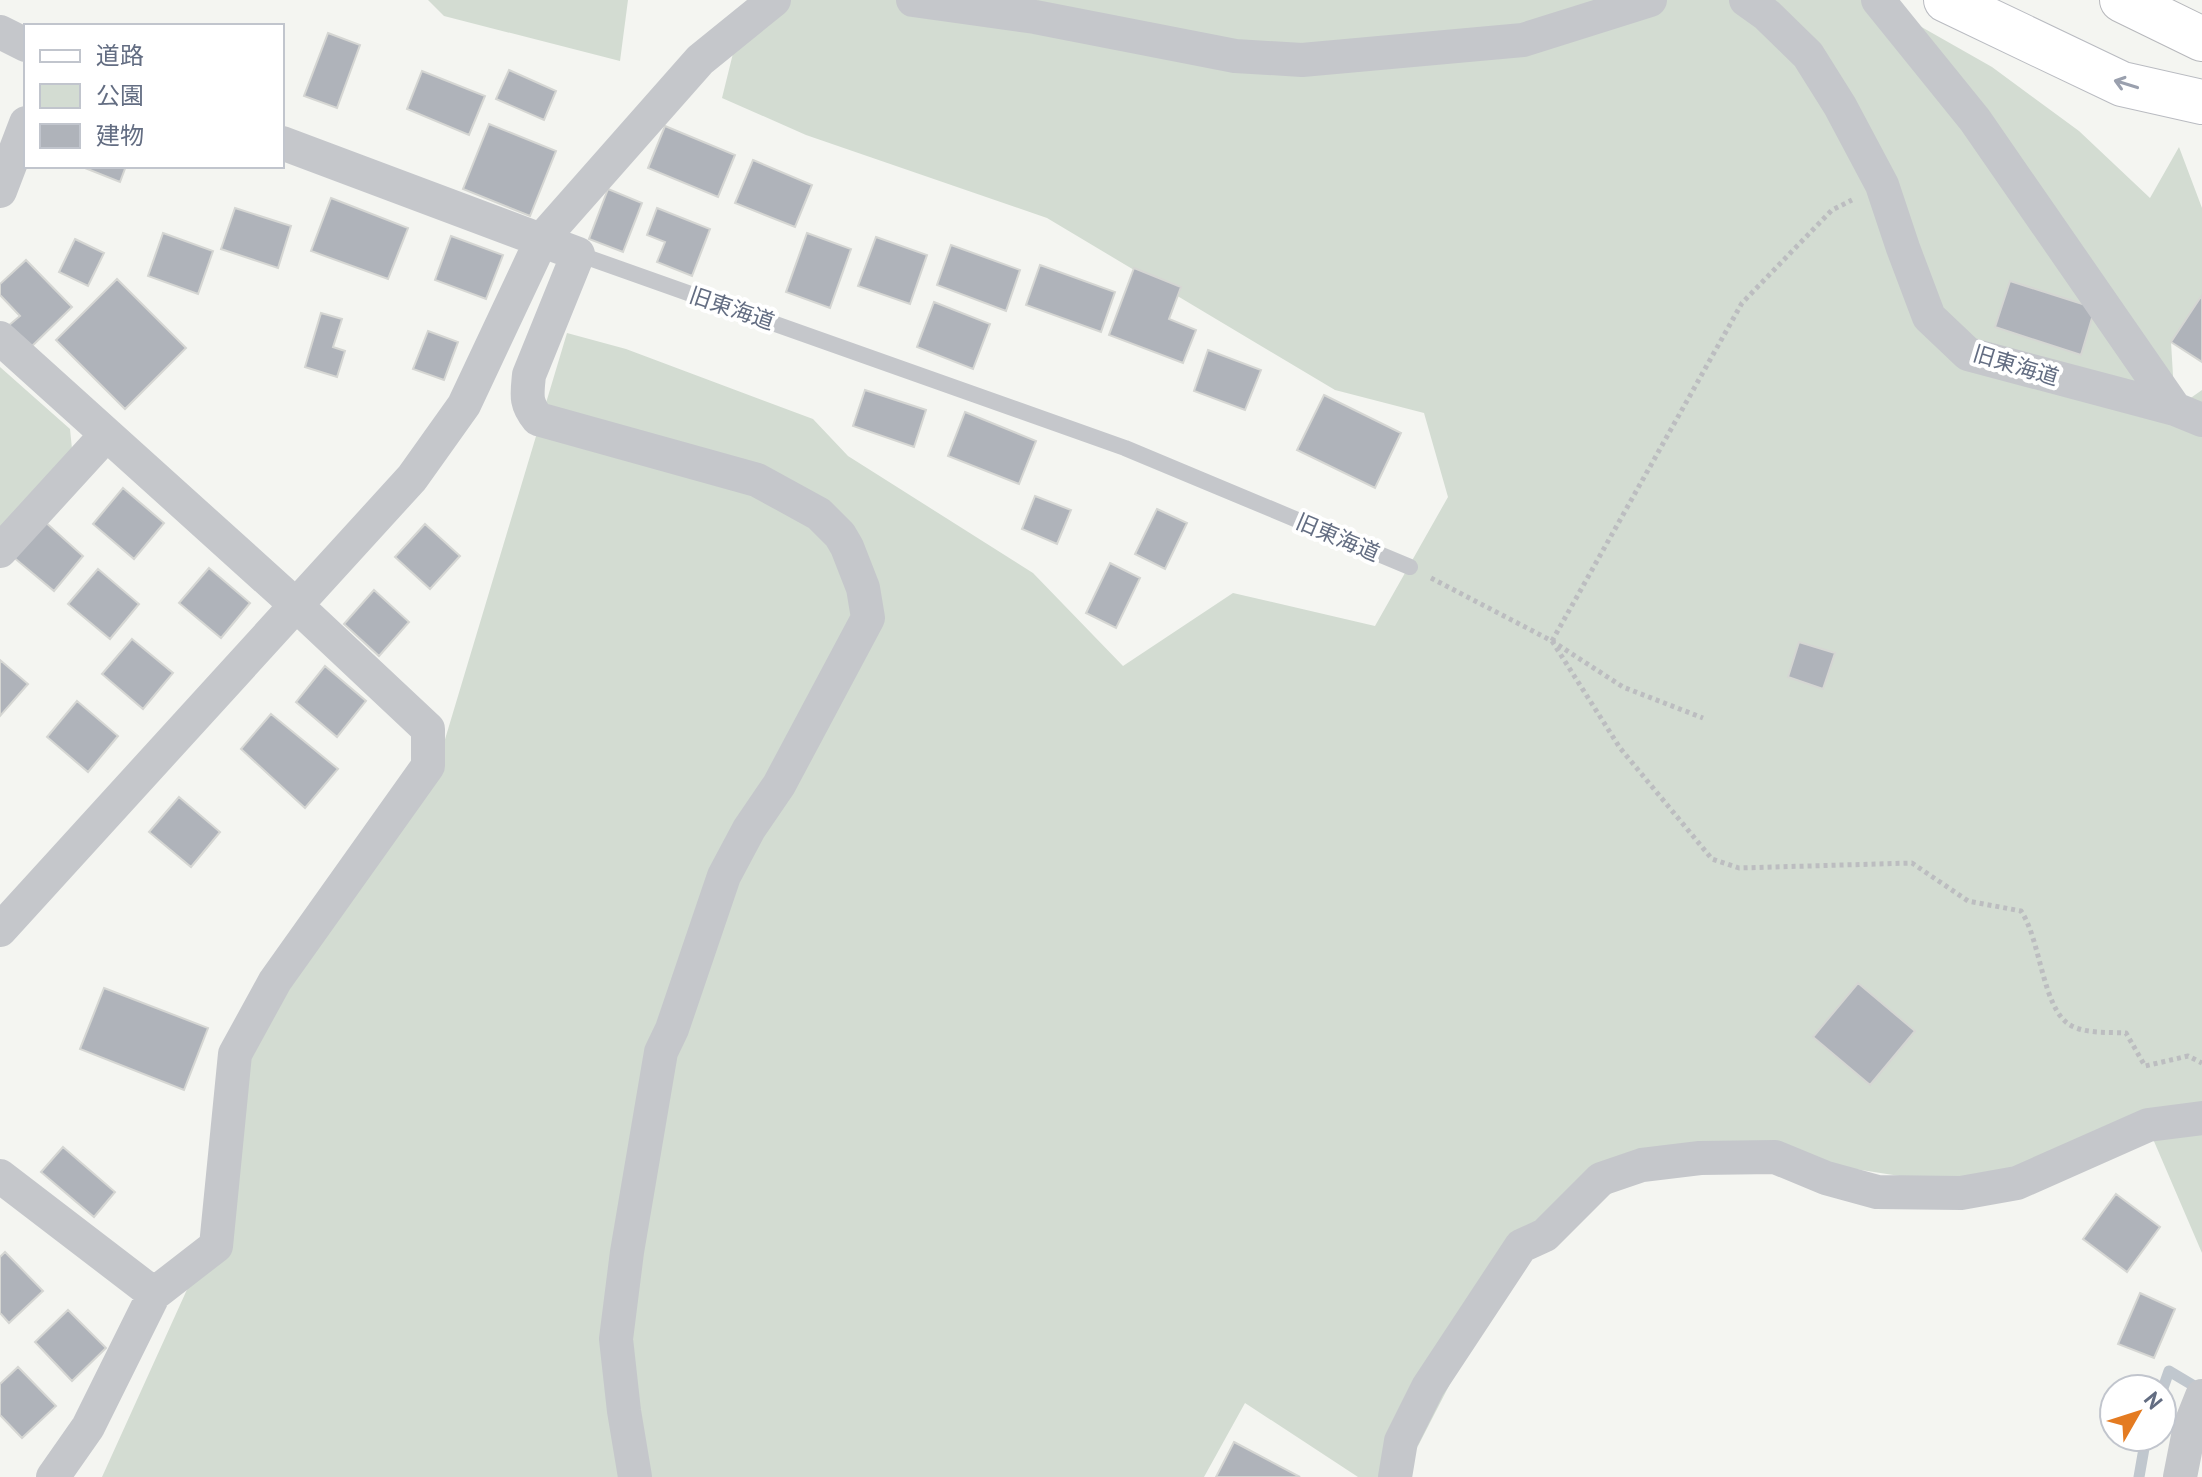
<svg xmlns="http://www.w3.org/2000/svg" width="2202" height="1477" viewBox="0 0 2202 1477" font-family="'PT Sans','Noto Sans JP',sans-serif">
<rect width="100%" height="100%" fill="#f4f5f1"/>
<path fill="#d3dcd2" d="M428 0H628L620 61 444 16Z
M775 0H1874L1992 67 2079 131 2150 198 2179 147 2202 208V295L2171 342 2175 409 2202 390V1253L2147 1125 1983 1189 1695 1144 1521 1246 1402 1477H1358L1245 1403 1204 1477H102L219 1219 257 1014 434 776 567 333 626 349 813 419 848 456 1033 573 1123 666 1233 593 1375 626 1448 497 1424 413 1335 390 1047 218 806 135 722 98 739 29Z
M0 367 70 429 72 449 0 527Z"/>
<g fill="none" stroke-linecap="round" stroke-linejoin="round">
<path stroke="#c0c7ce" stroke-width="11" d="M2162 1391 2169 1371 2201 1390
M2139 1477 2146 1437"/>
</g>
<path fill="#afb3ba" stroke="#d5d6d3" stroke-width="2" d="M328 33 360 45 337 108 304 96Z
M509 70 556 91 544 120 496 99Z
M422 71 485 96 469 135 407 109Z
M489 124 556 151 530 216 463 189Z
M665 126 735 155 718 197 648 168Z
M753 160 812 185 795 227 735 203Z
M80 166H126L120 182Z
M608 189 642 203 623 252 589 239Z
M331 198 408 228 388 279 311 251Z
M235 208 291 226 278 268 221 249Z
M657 208 710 229 692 276 657 262 665 242 647 235Z
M163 233 213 251 198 294 148 276Z
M807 233 851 249 830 308 786 292Z
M451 236 503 255 486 299 435 280Z
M876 237 927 255 910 304 858 286Z
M75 239 104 253 88 286 59 272Z
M951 245 1020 270 1006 311 937 285Z
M26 260 72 307 30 348 8 326 20 316 0 295V284Z
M1040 265 1115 292 1101 332 1026 305Z
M1134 268 1181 287 1169 319 1196 330 1183 363 1109 335Z
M117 279 186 348 125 409 56 340Z
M2010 281 2095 308 2081 355 1995 327Z
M2202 295V362L2171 342Z
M934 302 990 324 973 369 917 347Z
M321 313 342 319 333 347 345 351 337 377 305 367Z
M428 331 458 342 444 380 413 369Z
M1208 350 1261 370 1245 410 1194 391Z
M865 390 926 410 914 447 853 426Z
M1324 395 1401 433 1375 488 1297 450Z
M965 412 1036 441 1019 484 948 456Z
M123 488 164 523 134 559 93 524Z
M1035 496 1071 510 1057 544 1022 529Z
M1157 509 1187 523 1165 569 1135 554Z
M43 520 83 556 54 591 12 556Z
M425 524 460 556 430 589 395 557Z
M1110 563 1140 578 1116 628 1086 613Z
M209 568 250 603 221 638 179 603Z
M98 569 139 604 110 639 68 604Z
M374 590 409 622 379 656 344 624Z
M132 639 173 673 143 709 102 674Z
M1799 642 1835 653 1823 689 1788 677Z
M0 660 28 684 0 716Z
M325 666 366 701 337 737 296 702Z
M77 701 118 736 88 772 47 737Z
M271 714 338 769 305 808 241 749Z
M179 797 220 832 191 867 149 832Z
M1858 983 1915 1031 1870 1085 1813 1037Z
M104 988 208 1028 184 1090 80 1049Z
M63 1147 115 1192 94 1217 41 1172Z
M2116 1194 2160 1227 2127 1272 2083 1239Z
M5 1252 43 1291 9 1323 0 1313V1257Z
M2140 1293 2175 1309 2154 1358 2118 1344Z
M68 1310 106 1348 72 1381 35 1342Z
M18 1367 56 1406 22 1438 0 1415V1384Z
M1234 1442 1300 1477H1216Z"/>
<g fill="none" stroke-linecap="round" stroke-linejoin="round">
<defs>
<path id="secondary" d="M1946 0 2122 84 2202 102"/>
<path id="highway" d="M2122 0 2202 39"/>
</defs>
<use href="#secondary" stroke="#b9bbc1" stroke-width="46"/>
<use href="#highway" stroke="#b7b8bc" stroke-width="46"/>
<path stroke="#bcbdc0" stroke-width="5" stroke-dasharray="4 4" stroke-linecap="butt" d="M1431 578 1552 641 1623 687 1703 718
M1552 641 1620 748 1712 859 1739 868 1912 863 1968 901 2021 911C2041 940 2042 1008 2070 1025 2085 1034 2109 1032 2126 1033L2145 1066 2188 1056 2202 1063
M1552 641 1742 303 1832 210 1852 200"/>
<path stroke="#c5c7cb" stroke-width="16" d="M578 254 1125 448 1410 567"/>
<path stroke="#c5c7cb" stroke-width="34" d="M913 0 1035 17 1235 56 1302 60 1523 40 1650 0
M1746 0 1767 15 1808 55 1840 106 1882 185 1903 248 1929 317 1968 354 2175 409 2202 420
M1878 0 1975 120 2175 409
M0 32 26 45
M282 143 578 254 529 375C527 395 525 403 538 419L757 480 819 514 840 535 847 547 863 588 868 618 779 785 749 829 724 876 672 1029 661 1052 627 1252 616 1339 624 1411 635 1477
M0 191 26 123
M0 338 297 606 428 729V766L275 981 235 1054 216 1246 154 1294 88 1427 53 1477
M0 551 106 435
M0 930 412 478 464 405 542 239 700 60 774 0
M0 1176 154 1294
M1395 1477 1401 1441 1428 1387 1521 1246 1545 1235 1601 1179 1642 1165 1700 1158 1775 1157 1826 1178 1877 1192 1961 1193 2017 1183 2148 1125 2202 1118
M2180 1477 2190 1426 2202 1396"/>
<use href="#secondary" stroke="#fff" stroke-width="44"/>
<use href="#highway" stroke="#fff" stroke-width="44"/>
</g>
<defs><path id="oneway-shaft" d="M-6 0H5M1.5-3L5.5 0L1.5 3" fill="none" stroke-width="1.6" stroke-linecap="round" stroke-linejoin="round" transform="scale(2)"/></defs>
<use stroke="#9aa0ae" href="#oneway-shaft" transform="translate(2126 84) rotate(-163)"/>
<g text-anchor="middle" stroke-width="8" stroke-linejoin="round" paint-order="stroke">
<g font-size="22" fill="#636d82" stroke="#fff">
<text transform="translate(732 308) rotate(19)" y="8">旧東海道</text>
<text transform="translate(2016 365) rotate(17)" y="8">旧東海道</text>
<text transform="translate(1338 537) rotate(23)" y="8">旧東海道</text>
</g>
</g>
<rect x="24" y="24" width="260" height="144" fill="#ffffff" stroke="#c1c5cd" stroke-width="2"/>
<rect x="40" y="50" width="40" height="12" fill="#ffffff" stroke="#c1c5cd" stroke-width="2"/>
<text x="96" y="64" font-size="24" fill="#636d82">道路</text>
<rect x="40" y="84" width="40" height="24" fill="#d3dcd2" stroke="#c1c5cd" stroke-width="2"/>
<text x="96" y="104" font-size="24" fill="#636d82">公園</text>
<rect x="40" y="124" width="40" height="24" fill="#afb3ba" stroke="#c1c5cd" stroke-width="2"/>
<text x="96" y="144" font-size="24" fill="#636d82">建物</text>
<g transform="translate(2138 1413) rotate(51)"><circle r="38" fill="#ffffff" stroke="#c1c5cd" stroke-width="2"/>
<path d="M0-6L14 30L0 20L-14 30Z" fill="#e47b21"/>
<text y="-12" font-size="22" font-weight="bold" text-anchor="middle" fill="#636d82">N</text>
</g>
</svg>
